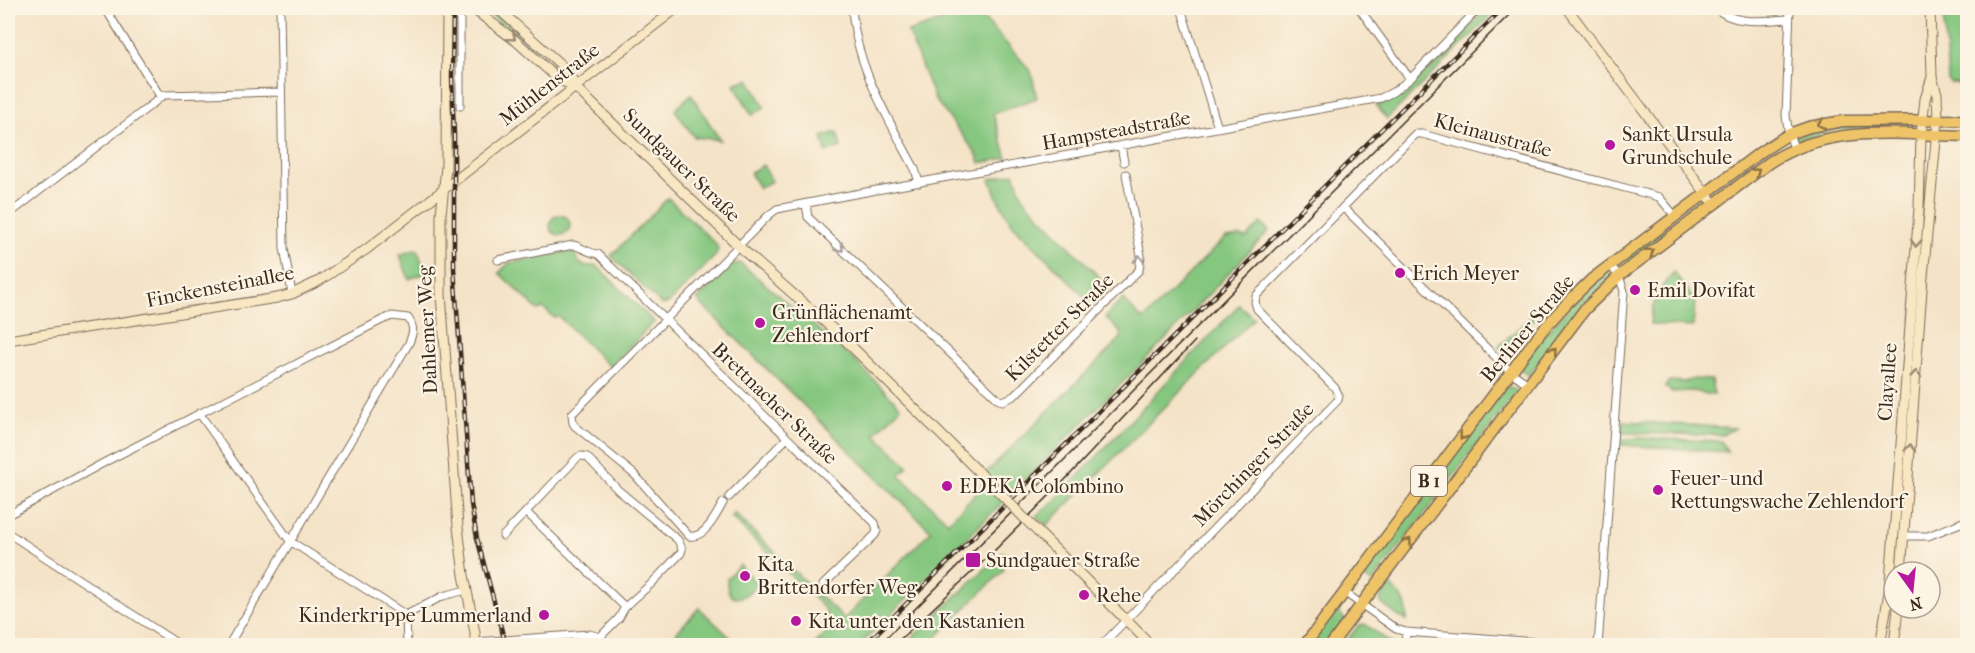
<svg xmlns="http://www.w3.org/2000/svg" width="1975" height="653" viewBox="0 0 1975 653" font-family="'IM FELL French Canon',serif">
<rect width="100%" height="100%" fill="#fcf5e5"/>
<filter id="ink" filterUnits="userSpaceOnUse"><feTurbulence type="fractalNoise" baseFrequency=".0167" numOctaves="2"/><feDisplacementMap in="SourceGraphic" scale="12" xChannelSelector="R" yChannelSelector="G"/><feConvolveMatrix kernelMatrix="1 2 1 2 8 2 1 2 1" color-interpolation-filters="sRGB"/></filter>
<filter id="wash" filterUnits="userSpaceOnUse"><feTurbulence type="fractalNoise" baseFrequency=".008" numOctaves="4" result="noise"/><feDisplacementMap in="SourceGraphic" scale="24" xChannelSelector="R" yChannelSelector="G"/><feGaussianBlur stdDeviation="1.35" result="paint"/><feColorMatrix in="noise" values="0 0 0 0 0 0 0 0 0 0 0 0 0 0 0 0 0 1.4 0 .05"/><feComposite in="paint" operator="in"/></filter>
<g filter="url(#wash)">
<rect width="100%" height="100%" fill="#f4e3c7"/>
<path fill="#86c780" stroke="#60784f" stroke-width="1.5" d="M480 8H489L565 75 563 77 518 36Z
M938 8H962L964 20 982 16 1031 71 1037 98 993 114 1007 158 980 163 976 153 934 98 908 32 941 21Z
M1488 8H1499L1387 119 1376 106C1415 94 1459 37 1488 8Z
M1943 8H1967L1968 55 1965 84 1950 83 1948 80Z
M749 79 765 107 752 115 734 84Z
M691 94 720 140 694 137 675 110Z
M1898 124V128L1837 129 1796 141 1794 137C1832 123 1859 125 1898 124Z
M837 132 841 147 826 152 822 137Z
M763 165 772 181 759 188 750 173Z
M1014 173 1022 195 1028 204 1110 288 1093 305 1013 225 998 200 990 179Z
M1926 176 1897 572H1894L1924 177Z
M668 198 716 244 718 249 716 255 669 303 662 305 611 256Z
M1698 203 1701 207 1629 264 1624 258Z
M550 225a10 10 0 1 1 20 0a10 10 0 1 1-20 0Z
M1261 223 1269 231 1165 340 860 645H814L826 633V610L732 518 734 513 844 619 931 531 697 300 732 264 740 263 850 356 901 407 875 434 908 466 899 475 948 522 981 488 986 473 1121 338 1120 332 1105 317 1123 299 1143 320 1225 238 1240 236 1246 238Z
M417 249 426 273 409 279 400 255Z
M574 250 579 263 585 266H597L654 322 610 367 558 316 555 318 543 308 538 310 499 273 509 263Z
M1609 270 1612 277 1582 305 1528 376 1519 367C1545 331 1575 300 1609 270Z
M1674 272 1695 301 1693 327 1650 324C1652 302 1659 288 1674 272Z
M1239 305 1254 318 1046 526 1036 516 1054 501 1088 466Z
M1534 314H1537L1516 341 1511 353 1505 354 1498 347Z
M1694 379 1711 380 1714 395 1692 391 1672 392 1665 387 1669 381 1684 382Z
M1505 385 1518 391 1447 484 1436 476Z
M1623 421 1736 428 1721 435 1622 433Z
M1638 438 1721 441 1728 452 1621 445V440Z
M1426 491 1436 499 1372 583 1361 575Z
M1003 552 1010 559 1002 567 1004 570 928 645H904Z
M740 565 758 584C743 600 726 607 727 578Z
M1390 585C1402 595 1408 604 1407 620L1399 617 1381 603 1380 598Z
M699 608 738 645H689L676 633Z
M1336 608 1345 620 1325 645 1308 646Z
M1365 624 1391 643 1393 645H1343L1358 626Z"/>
</g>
<g filter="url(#ink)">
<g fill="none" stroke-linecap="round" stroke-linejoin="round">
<defs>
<path id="street" d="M105 8 160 96
M280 8 284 248 292 294
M852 8C856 67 888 118 915 169L919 183
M1181 8 1218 128
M1359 8 1410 79
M1716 8C1734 26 1766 20 1789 19
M1790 8 1786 116 1789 134 1794 148
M447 11H453L460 18V106
M1121 146 1124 162
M806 204 808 217 999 400 1003 401 1014 396 1139 270 1141 256 1126 174
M1343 207 1511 372 1528 384
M8 215 164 95 281 92
M498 260 573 245C582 247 588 253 598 254L875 523 877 531 875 535 823 585
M199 413 290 541 406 615
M729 497 787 438
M723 503C716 515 705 539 689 536L635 475 575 426 573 423 572 414 769 215 777 209 844 196 1381 98 1393 92 1410 79 1479 8
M526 512 625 607
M8 515 107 461 382 320 392 316 408 318C415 328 413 333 409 343L228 646
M8 533 181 646
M503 536 578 457 582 456 587 457 618 490 678 540 682 549 681 553 651 584 625 607 619 618 600 637
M1904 536H1928L1968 520
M1344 592 1396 629 1406 632 1589 646
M475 642 589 634 600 637 608 646
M407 646 406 615 443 596 466 590
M1101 646 1338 400 1339 396 1335 388 1257 309 1255 302 1256 296 1415 134H1422L1659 197 1675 216
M1405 646 1406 632
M1598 646 1624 291 1619 276 1610 265"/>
<path id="secondary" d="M447 8 446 167 441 214V294L458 527 464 575 475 633V646
M472 8 516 41 558 79 575 87 743 250 842 337 991 484
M497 8 569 72 575 87
M1567 8 1714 204
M8 340 277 298 292 294 319 281 367 249 677 8
M1035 529 1152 646
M1901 572 1923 276 1938 120 1937 94 1932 77 1930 8
M1880 646 1889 592 1896 509 1919 209 1921 136 1925 99 1932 77
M1894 646 1898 608"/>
<path id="primary" d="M1304 646 1541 332 1567 303 1592 279 1762 151 1789 134 1809 127 1843 121 1968 120
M1330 646 1585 309 1619 276 1770 162C1831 123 1898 135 1968 136"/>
</defs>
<use href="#street" stroke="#7c6b59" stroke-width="9"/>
<use href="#secondary" stroke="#7c6b59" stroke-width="11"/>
<use href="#primary" stroke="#7c6b59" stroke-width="13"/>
<use href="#street" stroke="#fff" stroke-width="7"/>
<use href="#secondary" stroke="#f9e7c3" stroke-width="9"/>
<use href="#primary" stroke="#efc469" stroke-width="10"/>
<path stroke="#3b2a1e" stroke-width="1.5" d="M878 646 1516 8
M893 646 989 556 1063 482 1195 341"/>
<defs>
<path id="rail" d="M453 8 452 77 454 135V268L471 504 477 538 506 646
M864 646 1503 8"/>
</defs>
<use href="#rail" stroke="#3b2a1e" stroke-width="4.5"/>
<use href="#rail" stroke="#fcf5e5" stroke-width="2" stroke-dasharray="7" stroke-linecap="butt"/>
<defs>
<path id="secondary-bridge" d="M991 484 1035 529"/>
</defs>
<use href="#secondary-bridge" stroke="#7c6b59" stroke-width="11" stroke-linecap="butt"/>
<use href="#secondary-bridge" stroke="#f9e7c3" stroke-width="9"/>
</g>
<defs><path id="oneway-chevron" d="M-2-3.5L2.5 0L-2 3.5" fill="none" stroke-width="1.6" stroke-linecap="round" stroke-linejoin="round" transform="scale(1.5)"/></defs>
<g stroke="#9a8870">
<use href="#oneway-chevron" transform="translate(512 37) rotate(39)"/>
<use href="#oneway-chevron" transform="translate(1916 243) rotate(94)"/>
<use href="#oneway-chevron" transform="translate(1916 374) rotate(-86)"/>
<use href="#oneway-chevron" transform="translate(1910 448) rotate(-85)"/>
</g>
<g stroke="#8c6f40">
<use href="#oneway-chevron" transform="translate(1821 124) rotate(168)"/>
<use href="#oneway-chevron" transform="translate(1756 172) rotate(-37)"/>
<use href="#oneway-chevron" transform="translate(1650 252) rotate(-37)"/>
<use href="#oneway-chevron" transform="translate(1553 351) rotate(-53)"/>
<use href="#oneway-chevron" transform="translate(1463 436) rotate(127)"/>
<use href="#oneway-chevron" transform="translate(1408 542) rotate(-53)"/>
</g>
<g stroke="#a79f9a">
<use href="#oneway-chevron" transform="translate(840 248) rotate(44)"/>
<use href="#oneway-chevron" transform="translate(1139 259) rotate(-88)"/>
</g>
</g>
<g fill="#b5179e" stroke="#fcf5e5" stroke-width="2">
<circle cx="1610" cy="145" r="6"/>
<circle cx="1400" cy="273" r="6"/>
<circle cx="1635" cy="290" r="6"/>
<circle cx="760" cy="323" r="6"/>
<circle cx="947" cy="486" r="6"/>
<circle cx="1658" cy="490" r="6"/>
<rect x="965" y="552" width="16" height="16" rx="3"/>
<circle cx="745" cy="576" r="6"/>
<circle cx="1084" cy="595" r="6"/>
<circle cx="544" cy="615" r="6"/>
<circle cx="796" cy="621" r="6"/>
</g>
<g text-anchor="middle" stroke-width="4.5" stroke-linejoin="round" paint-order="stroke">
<rect fill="#fcf5e5" stroke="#75675a" stroke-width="1.5" x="1411" y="466" width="36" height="30" rx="4.5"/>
<g font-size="18" font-weight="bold" fill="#3b2a1e">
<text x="1429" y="487">B 1</text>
</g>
<g font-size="20" fill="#3b2a1e" stroke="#fcf5e5">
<text transform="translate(549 84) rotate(-38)" y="7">Mühlenstraße</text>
<text transform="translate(1116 130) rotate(-10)" y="7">Hampsteadstraße</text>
<text transform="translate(1493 135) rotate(15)" y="7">Kleinaustraße</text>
<text transform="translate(682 165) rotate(44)" y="7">Sundgauer Straße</text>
<text transform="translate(220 286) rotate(-11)" y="7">Finckensteinallee</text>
<text transform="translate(1059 327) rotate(-45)" y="7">Kilstetter Straße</text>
<text transform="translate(1527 328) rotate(-50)" y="7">Berliner Straße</text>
<text transform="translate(427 330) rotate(-93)" y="7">Dahlemer Weg</text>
<text transform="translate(1887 382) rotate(-86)" y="7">Clayallee</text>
<text transform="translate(775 403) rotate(44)" y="7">Brettnacher Straße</text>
<text transform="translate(1253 464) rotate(-46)" y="7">Mörchinger Straße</text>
</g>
<g font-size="20" fill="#3b2a1e" stroke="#fcf5e5" text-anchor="start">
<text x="1622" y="141">Sankt Ursula<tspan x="1622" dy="23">Grundschule</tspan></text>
<text x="1412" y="280">Erich Meyer</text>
<text x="1647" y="297">Emil Dovifat</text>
<text x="772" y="319">Grünflächenamt<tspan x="772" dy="23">Zehlendorf</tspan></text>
<text x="1670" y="485">Feuer- und<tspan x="1670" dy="23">Rettungswache Zehlendorf</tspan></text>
<text x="959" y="493">EDEKA Colombino</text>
<text x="986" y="567">Sundgauer Straße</text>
<text x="757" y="571">Kita<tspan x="757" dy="23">Brittendorfer Weg</tspan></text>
<text x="1096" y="602">Rehe</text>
<text x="532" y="622" text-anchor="end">Kinderkrippe Lummerland</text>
<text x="808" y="628">Kita unter den Kastanien</text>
</g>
</g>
<rect width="1975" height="653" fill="none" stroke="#fcf5e5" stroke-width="30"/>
<g transform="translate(1912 590) rotate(165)"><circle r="28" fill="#fcf5e5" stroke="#afa495" stroke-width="1.5"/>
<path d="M0-4.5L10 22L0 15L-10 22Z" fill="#b5179e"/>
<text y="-9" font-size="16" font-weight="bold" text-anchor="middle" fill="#3b2a1e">N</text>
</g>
</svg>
